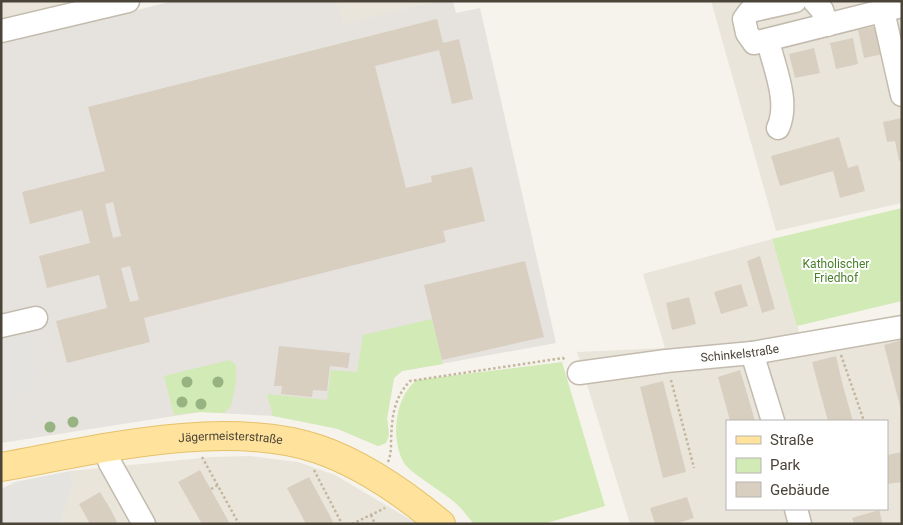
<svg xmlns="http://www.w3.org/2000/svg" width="903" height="525" viewBox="0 0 903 525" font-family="Roboto,sans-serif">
<rect width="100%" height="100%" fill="#f6f3ec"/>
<path fill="#eae5da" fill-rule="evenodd" d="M1 1H82L1 19Z
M336 1H437L344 25Z
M711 1H902V203L776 231Z
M772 239 806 355 872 344 902 337V524H630L577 352 665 348 643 274ZM727 421H887V509H727Z
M251 456 298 462 335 475 418 524 58 523 73 484 70 471 212 457Z"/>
<path fill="#e6e2dd" d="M173 1H336L344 24 437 1H453L456 13 480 8 556 343 402 371 394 378 387 418 389 435 386 443 378 446 338 429 308 421 273 416 200 412 1 443V44Z"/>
<path fill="#d2eab5" d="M902 208V301L797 326 772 239Z
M432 319 443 364 402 371 394 378 387 418 389 435 386 443 378 446 338 429 273 416 267 394 327 400 331 370 357 372 363 335Z
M230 360 236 365V382L231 406 224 413 200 412 174 415 164 376Z
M562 362 605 506 543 524H474C467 516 461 507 453 501 443 492 409 472 404 463 390 439 395 396 417 380Z"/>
<path fill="#e5e3e0" d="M25 311 44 390 1 400V316Z
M70 471 73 484 59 524H1V489L15 482Z"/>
<path fill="#d8cfc1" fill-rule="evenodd" d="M437 19 443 43 459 39 473 99 452 104 439 50 375 66 406 188 432 182 431 176 472 167 485 221 443 231 446 242 144 318 150 342 67 363 56 321 107 308 99 275 47 288 39 256 90 243 82 210 30 224 22 192 105 171 88 107ZM113 202 121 236 113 238 105 204ZM130 266 139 300 130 302 121 268Z
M877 26 883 54 864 58 858 30Z
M853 38 858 64 836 69 830 43Z
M814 48 820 73 795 78 789 54Z
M902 118V160L899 161 895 141 887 142 883 122Z
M839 137 848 168 858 165 865 191 840 198 833 171 780 186 771 156Z
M760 256 775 309 762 313 747 261Z
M525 261 544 337 442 360 424 285Z
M741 284 748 306 721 314 714 292Z
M689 297 696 324 672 330 666 303Z
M902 340V410H901L884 345Z
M279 346 350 353 348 368 330 366 327 391 313 390 312 397 281 394 282 386H274Z
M836 356 843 386 853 421H828L820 392 812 362Z
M740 370 749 400 755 421H730L726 406 718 377Z
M663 381 686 472 663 478 640 387Z
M902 452V482L887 484V455Z
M200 470 230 524H202L178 482Z
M309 477 329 514 334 524H306L287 488Z
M100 492 111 510 118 524H90L79 504Z
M687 497 694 518 675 524H655L650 508Z
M879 510 883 524H854L852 518Z"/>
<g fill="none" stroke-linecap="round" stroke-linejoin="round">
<defs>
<g id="minor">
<path d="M795 1 750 11 744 19 747 33 754 43 902 6"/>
<path d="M814 1 822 10 827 25"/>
<path d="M883 11 902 95"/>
<path d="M1 31 128 1"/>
<path d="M768 41C774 67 790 102 778 128"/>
<path d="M1 326 36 318"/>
<path d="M752 353 773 421"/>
<path id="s1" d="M579 373 666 361 752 353 902 327"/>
<path d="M105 449 110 463 144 524"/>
<path d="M796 509 800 524"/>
</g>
<g id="major">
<path id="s2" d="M1 467C96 450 225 418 318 449 362 464 405 494 441 524"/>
</g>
</defs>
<use href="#minor" stroke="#c2bbae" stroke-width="25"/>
<use href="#major" stroke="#e6c16a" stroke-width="30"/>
<path stroke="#c4b79f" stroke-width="2.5" stroke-dasharray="2.5 2.5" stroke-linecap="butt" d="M841 355 864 421
M671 380 694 468
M202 457 239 524
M388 462C391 455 391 448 391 441 392 418 393 399 410 381L563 358 565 360
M314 470 342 524
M211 489 218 485
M371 515 375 524
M352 524 385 508"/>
<use href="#minor" stroke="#fff" stroke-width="22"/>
<use href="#major" stroke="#ffe39c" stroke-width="28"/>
</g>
<g fill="#97b381">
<circle cx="187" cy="382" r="5.5"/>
<circle cx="218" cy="382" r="5.5"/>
<circle cx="182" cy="402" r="5.5"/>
<circle cx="201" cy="404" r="5.5"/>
<circle cx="73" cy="422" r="5.5"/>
<circle cx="50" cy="427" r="5.5"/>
</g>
<g text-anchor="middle" stroke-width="4" stroke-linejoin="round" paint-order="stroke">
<g font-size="12" fill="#4a7f2a" stroke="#fff">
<text x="836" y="268">Katholischer<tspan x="836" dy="14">Friedhof</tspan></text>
</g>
<g font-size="12" fill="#4b4439" stroke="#fff">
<text dy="4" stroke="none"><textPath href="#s1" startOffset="162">Schinkelstraße</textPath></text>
<text dy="4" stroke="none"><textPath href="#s2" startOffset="232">Jägermeisterstraße</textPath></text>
</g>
</g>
<rect width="903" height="525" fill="none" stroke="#4b4439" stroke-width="5"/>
<rect x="726" y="420" width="162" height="90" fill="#ffffff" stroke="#b7b4b0"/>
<rect x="736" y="436" width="25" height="8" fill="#ffe39c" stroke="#b7b4b0"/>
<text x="770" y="445" font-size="15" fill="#4b4439">Straße</text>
<rect x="736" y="458" width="25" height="15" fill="#d2eab5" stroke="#b7b4b0"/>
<text x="770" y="470" font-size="15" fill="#4b4439">Park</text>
<rect x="736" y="482" width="25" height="15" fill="#d8cfc1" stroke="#b7b4b0"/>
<text x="770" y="495" font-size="15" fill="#4b4439">Gebäude</text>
</svg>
